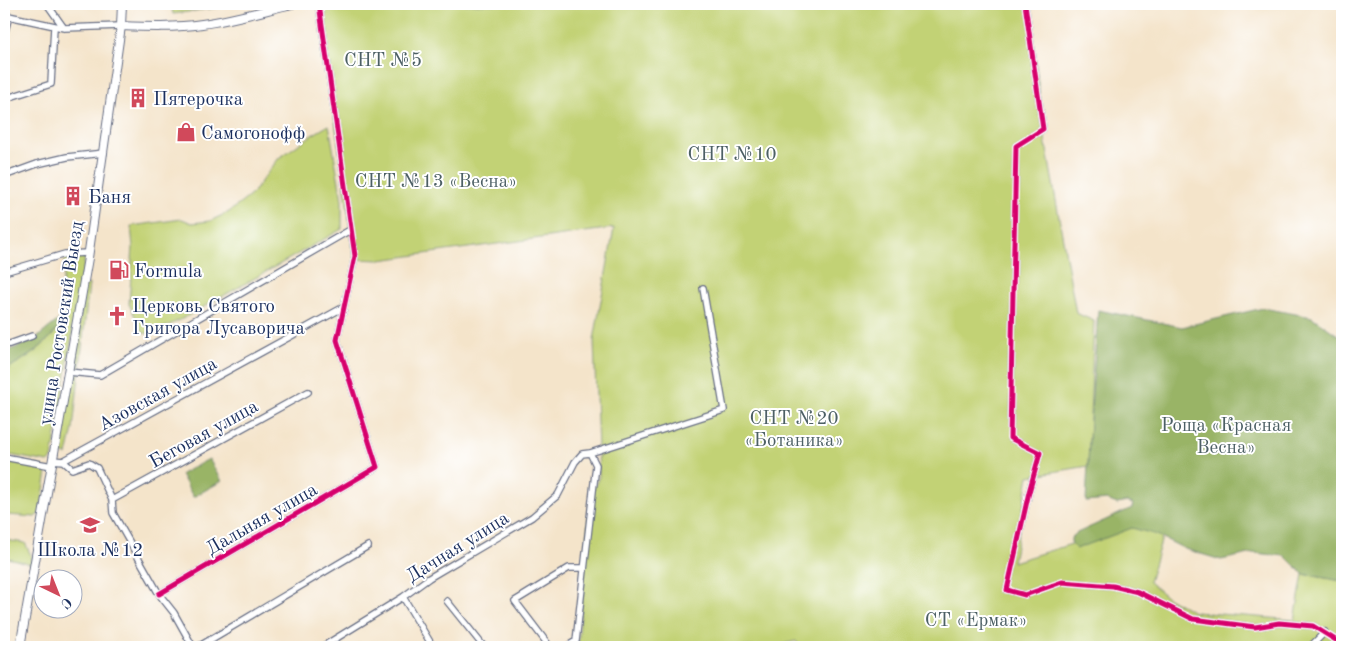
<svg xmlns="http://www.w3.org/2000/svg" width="1346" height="651" viewBox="0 0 1346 651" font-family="'Old Standard TT',serif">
<rect width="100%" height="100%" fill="#fff"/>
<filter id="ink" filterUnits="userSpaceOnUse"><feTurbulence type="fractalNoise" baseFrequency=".02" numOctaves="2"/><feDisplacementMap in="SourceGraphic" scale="10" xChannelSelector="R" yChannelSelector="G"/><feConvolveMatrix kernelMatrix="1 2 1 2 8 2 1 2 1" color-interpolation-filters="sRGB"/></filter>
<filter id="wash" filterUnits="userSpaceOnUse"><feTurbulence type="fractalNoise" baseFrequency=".0096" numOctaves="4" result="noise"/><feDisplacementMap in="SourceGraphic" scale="20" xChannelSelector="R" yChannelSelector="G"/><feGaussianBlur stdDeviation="1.12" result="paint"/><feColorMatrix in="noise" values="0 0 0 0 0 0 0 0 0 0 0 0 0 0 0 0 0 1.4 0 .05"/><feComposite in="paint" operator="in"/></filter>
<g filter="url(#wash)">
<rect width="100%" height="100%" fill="#f4e4ca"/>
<path fill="#c2d275" stroke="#6e806a" d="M171 4H245L173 14Z
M318 4H1029L1044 133 1076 313 1094 321 1088 466 1029 476 1013 562 1127 527 1171 507 1149 582 1167 597 1194 612 1295 620 1303 574 1342 581V647H800L796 641 771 647H578L590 496 599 477 594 340 614 228 380 260 355 259Z
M329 125 342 200V229L186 317 151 334 143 333 129 304 133 247 131 226 182 219 192 223 210 221 229 212 250 196 279 158 312 135Z
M80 256 85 257 52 459 48 462 4 454V372C12 365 21 361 30 355 41 348 57 332 63 321L59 314 65 260Z
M89 284 73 429 67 455 59 453 85 285Z
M4 460 42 466 47 472 40 513 35 517 7 515 4 540 25 543 31 555V564L4 557Z"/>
<path fill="#99b466" stroke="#5a7262" d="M1263 308 1312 317 1342 338V581L1303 574 1285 556 1254 553 1221 560 1185 549 1157 535 1132 528 1076 549 1071 542V538L1077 533 1132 508 1133 504 1127 502 1117 504 1107 500 1086 502 1090 424 1098 310 1182 327Z
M62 317 63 321C57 332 40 348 30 355 21 361 12 365 4 372V358L7 351 33 341Z
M209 459 222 481 193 497 181 474Z"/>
</g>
<g filter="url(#ink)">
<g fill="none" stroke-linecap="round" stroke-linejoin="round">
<defs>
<path id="minor" d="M47 4 64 28
M1025 4 1043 129 1016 146 1010 438 1040 453 1029 492 1007 590 1025 595 1062 582 1113 586 1138 592 1193 619 1255 627 1279 623 1313 626 1342 644
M4 15 64 28 121 26
M4 35 9 16
M4 99 51 84 54 27
M4 176 37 164 67 157 104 153
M4 272 65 254 88 253
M4 346 32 336
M68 372 100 375 350 230
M4 457 52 466
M53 460 63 461 72 469 89 463 97 468 112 500 113 513 159 594 174 613 193 647
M63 461 344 307
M112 500 308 392
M159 594 377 467 337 340 355 256 319 4
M403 597 433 647
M447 601 484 647
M198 647 368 546
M322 647 403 597 429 578 532 517 558 495 575 462 582 454 590 453 724 410 703 288
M550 647 515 601 569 568H584
M566 647 576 641 596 465 590 453
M1310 647 1325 632"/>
<path id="major" d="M121 26C148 27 175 28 202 24 232 20 262 11 292 4
M20 647 88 258 121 26 122 4"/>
</defs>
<use href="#minor" stroke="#676e84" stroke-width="8"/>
<use href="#major" stroke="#676e84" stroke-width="10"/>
<use href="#minor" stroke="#fff" stroke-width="5.5"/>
<use href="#major" stroke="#fff" stroke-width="8"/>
<defs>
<path id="cycleway" d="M1025 4 1043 129 1016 146 1010 438 1040 453 1029 492 1007 590 1025 595 1062 582 1113 586 1138 592 1193 619 1255 627 1279 623 1313 626 1342 644
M159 594 377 467 337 340 355 256 319 4"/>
</defs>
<use href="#cycleway" stroke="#fff" stroke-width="8"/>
<use href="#cycleway" stroke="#d6006c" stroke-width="5"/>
</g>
</g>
<defs>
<symbol id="building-bare" viewBox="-9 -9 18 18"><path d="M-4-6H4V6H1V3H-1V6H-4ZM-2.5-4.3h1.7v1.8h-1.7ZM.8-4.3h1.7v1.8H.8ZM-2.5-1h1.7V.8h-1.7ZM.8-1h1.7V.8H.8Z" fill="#d1495b" stroke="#fff" stroke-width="2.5" paint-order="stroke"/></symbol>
<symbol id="shop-bare" viewBox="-9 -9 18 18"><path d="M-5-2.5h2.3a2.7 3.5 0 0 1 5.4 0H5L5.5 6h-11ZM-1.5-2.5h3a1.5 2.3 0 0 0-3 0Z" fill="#d1495b" stroke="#fff" stroke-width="2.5" paint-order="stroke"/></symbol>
<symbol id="fuel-bare" viewBox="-9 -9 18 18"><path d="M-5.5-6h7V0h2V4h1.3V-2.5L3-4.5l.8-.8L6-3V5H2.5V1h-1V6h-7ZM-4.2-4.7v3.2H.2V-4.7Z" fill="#d1495b" stroke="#fff" stroke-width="2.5" paint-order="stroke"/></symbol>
<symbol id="church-bare" viewBox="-9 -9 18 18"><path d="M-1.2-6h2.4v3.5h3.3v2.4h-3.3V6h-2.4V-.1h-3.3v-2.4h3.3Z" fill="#d1495b" stroke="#fff" stroke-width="2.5" paint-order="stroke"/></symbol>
<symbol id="school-bare" viewBox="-9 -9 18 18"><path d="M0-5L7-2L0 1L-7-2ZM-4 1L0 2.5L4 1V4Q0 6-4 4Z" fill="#d1495b" stroke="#fff" stroke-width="2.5" paint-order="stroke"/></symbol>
</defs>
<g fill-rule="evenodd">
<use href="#building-bare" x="124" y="84" width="28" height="28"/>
<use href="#shop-bare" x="172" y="118" width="28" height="28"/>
<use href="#building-bare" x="59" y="182" width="28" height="28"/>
<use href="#fuel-bare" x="105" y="256" width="28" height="28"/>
<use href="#church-bare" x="103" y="302" width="28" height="28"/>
<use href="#school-bare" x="76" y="511" width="28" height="28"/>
</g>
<g text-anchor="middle" stroke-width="4" stroke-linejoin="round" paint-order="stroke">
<g font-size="19" fill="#4d6065" stroke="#fff">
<text x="383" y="66">СНТ №5</text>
<text x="732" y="160">СНТ №10</text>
<text x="436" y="187">СНТ №13 «Весна»</text>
<text x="794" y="424">СНТ №20<tspan x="794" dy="22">«Ботаника»</tspan></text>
<text x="1226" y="431">Роща «Красная<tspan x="1226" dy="22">Весна»</tspan></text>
<text x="976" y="626">СТ «Ермак»</text>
</g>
<g font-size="19" fill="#1b2f5e" stroke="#fff" text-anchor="start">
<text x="153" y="105">Пятерочка</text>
<text x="201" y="139">Самогонофф</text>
<text x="88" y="203">Баня</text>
<text x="134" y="277">Formula</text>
<text x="132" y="312">Церковь Святого<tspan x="132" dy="22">Григора Лусаворича</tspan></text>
<text x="90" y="556" text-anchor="middle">Школа №12</text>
</g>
<g font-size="19" fill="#1b2f5e" stroke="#fff">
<text transform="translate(60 323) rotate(-81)" y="7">улица Ростовский Выезд</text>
<text transform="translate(157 393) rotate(-29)" y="7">Азовская улица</text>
<text transform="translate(203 433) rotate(-29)" y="7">Беговая улица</text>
<text transform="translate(261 518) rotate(-30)" y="7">Дальняя улица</text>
<text transform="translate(457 546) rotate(-32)" y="7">Дачная улица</text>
</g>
</g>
<rect width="1346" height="651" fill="none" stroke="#fff" stroke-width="20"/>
<g transform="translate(58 594) rotate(137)"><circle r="24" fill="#ffffff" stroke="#a4acbf"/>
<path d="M0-4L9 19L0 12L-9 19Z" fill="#d1495b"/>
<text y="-8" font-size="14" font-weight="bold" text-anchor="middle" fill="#1b2f5e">С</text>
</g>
</svg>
